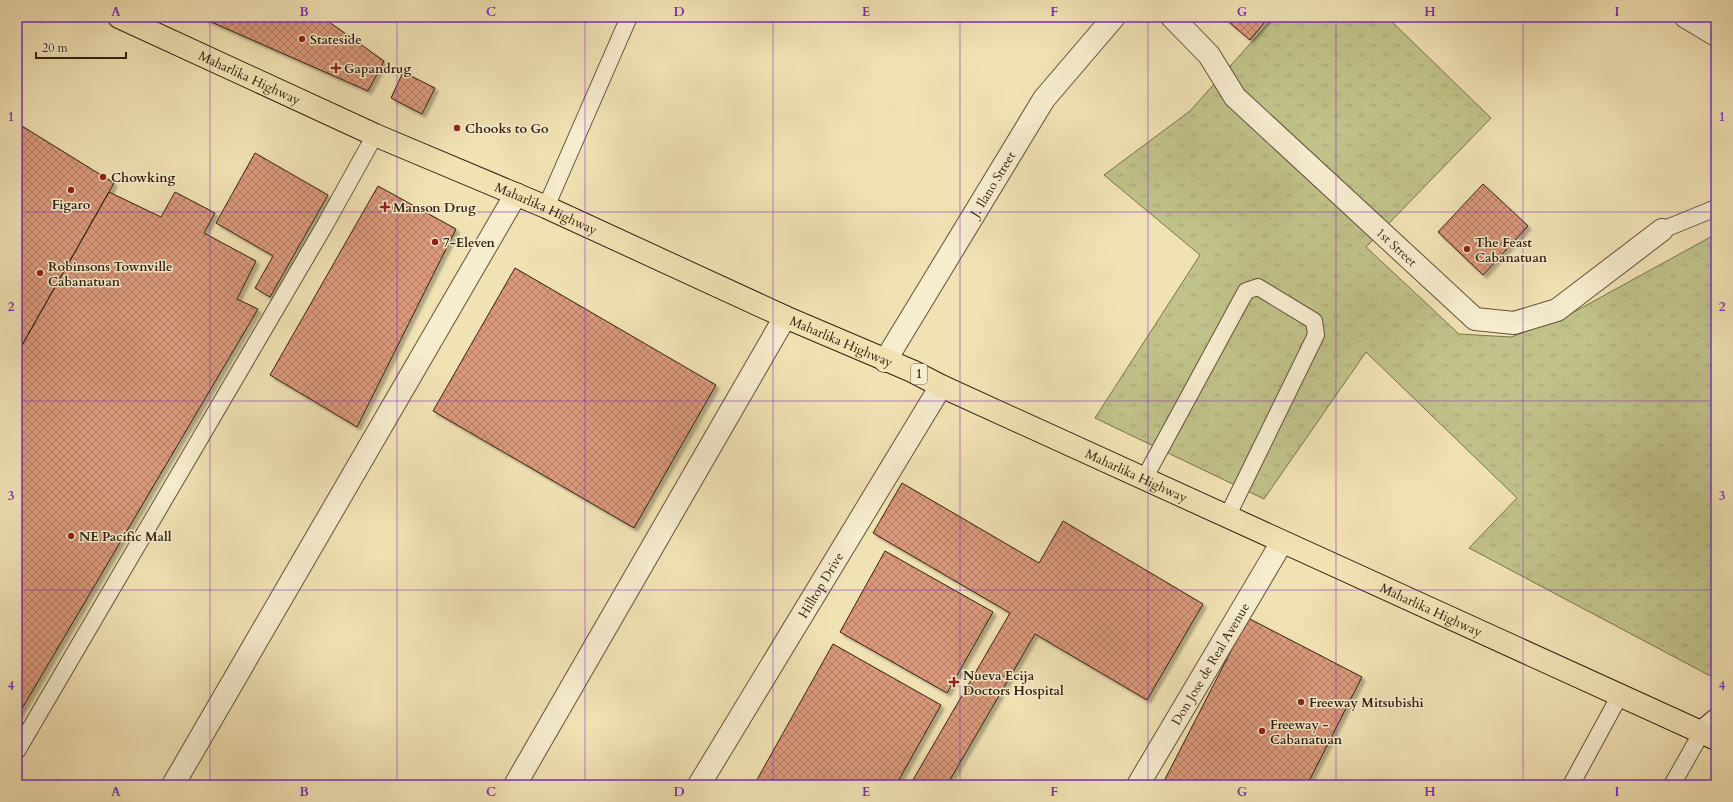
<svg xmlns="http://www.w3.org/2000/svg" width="1733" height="802" viewBox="0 0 1733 802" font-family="Cardo,serif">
<defs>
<pattern id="grass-tufts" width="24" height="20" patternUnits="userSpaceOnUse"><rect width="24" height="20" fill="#c0c289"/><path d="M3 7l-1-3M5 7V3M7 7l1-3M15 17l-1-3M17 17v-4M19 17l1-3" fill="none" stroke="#a5a675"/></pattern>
<pattern id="building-cross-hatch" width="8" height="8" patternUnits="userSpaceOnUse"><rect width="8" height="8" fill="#da997b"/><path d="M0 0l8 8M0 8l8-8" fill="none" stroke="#b17c63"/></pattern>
<filter id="shadow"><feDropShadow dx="3.5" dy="3.5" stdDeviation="1" flood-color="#0004"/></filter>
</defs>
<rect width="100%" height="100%" fill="#f1e2b4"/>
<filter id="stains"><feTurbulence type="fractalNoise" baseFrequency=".005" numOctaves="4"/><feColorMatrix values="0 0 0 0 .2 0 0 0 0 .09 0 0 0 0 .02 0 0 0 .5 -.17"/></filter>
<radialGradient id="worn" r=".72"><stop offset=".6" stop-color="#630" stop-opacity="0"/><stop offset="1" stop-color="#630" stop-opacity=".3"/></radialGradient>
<path fill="url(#grass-tufts)" stroke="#79724c" d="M1274 17H1387L1491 118 1366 247 1459 334 1511 337 1563 318 1716 234V679L1469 548 1517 498 1366 352 1264 499 1095 418 1200 255 1104 175 1190 111Z"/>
<path fill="url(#building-cross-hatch)" stroke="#322110" filter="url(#shadow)" d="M200 17H322L384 61 368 91Z
M1223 17H1269L1250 40Z
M403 72 435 88 422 114 391 98Z
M17 123 114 183 17 354Z
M255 153 328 195 270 297 255 288 273 256 216 223Z
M1483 184 1528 226 1483 275 1438 232Z
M378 186 456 229 357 427 270 375Z
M109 192 161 217 175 192 215 213 204 233 256 261 237 299 258 309 17 717V354Z
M515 268 716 385 634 528 433 411Z
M902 483 1039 563 1063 521 1203 604 1147 700 1035 634 947 785H910L1010 613 873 533Z
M885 551 993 612 947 693 840 632Z
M1248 618 1362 677 1307 785H1162Z
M833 644 941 705 896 785H754Z"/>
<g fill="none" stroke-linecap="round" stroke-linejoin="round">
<defs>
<path id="lane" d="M546 207 629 17
M1662 230 1716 208
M1144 479 1246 291 1258 287 1314 321 1316 335 1227 517
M17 751 325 225 375 135
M1571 785 1620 695
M1672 785 1702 732"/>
<g id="street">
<path id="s1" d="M1172 17 1209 55 1235 97 1475 319 1514 323 1557 310 1662 230"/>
<path d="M1686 17 1716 35"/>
<path id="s2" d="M885 361 1044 99 1114 17"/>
<path d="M173 785 516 194"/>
<path d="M515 785 785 317"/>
<path id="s3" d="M699 785 941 386"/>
<path id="s4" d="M1138 785 1282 542"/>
</g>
<path id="secondary" d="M1702 732 1716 720"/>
<g id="primary">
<path id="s5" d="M119 17 375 135 546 207 785 317 912 371 941 386 1716 739"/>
</g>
</defs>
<use href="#lane" stroke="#625139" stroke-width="18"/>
<use href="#street" stroke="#625139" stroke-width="24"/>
<use href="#secondary" stroke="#322110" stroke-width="24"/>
<use href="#primary" stroke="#322110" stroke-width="24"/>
<use href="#lane" stroke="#f6ecce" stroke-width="16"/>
<use href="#street" stroke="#f6ecce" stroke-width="22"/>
<use href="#secondary" stroke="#f6ecce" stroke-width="22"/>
<use href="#primary" stroke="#f1e2b4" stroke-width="22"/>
</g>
<path fill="none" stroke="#7b2cbf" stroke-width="1" stroke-opacity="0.55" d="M210 17V785M397 17V785M585 17V785M773 17V785M960 17V785M1148 17V785M1336 17V785M1523 17V785M17 212H1716M17 401H1716M17 590H1716"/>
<g fill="#8f2418" stroke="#f6ecce" stroke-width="1.5">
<circle cx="302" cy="39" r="4"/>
<path d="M334 62h4v4h4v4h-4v4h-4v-4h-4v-4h4z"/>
<circle cx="457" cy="128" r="4"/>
<circle cx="103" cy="177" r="4"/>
<circle cx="71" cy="190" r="4"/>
<path d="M383 201h4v4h4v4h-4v4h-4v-4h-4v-4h4z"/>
<circle cx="435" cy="242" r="4"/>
<circle cx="1467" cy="249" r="4"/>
<circle cx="40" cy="273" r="4"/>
<circle cx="71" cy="536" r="4"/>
<path d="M952 676h4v4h4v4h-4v4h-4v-4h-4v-4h4z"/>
<circle cx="1301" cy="702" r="4"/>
<circle cx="1262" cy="731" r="4"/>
</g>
<g text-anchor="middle" stroke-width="3" stroke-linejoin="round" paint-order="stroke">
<rect fill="#f6ecce" stroke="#6d5e49" stroke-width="1" x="911" y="364" width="16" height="20" rx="3"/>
<g font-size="12" font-weight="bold" fill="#322110">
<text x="919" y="378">1</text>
</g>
<g font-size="13" font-weight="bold" fill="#322110" stroke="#f6ecce" text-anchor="start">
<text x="310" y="44">Stateside</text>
<text x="344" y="73">Gapandrug</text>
<text x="465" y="133">Chooks to Go</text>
<text x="111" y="182">Chowking</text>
<text x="71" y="209" text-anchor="middle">Figaro</text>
<text x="393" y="212">Manson Drug</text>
<text x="443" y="247">7-Eleven</text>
<text x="1475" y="247">The Feast<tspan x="1475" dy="15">Cabanatuan</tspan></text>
<text x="48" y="271">Robinsons Townville<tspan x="48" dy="15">Cabanatuan</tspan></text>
<text x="79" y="541">NE Pacific Mall</text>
<text x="963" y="680">Nueva Ecija<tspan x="963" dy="15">Doctors Hospital</tspan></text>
<text x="1309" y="707">Freeway Mitsubishi</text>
<text x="1270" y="729">Freeway -<tspan x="1270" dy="15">Cabanatuan</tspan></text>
</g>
<g font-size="13" fill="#322110" stroke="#f6ecce">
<text dy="5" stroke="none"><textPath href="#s5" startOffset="144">Maharlika Highway</textPath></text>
<text dy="5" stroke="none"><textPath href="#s2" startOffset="207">J. Ilano Street</textPath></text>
<text dy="5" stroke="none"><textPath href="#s5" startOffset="468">Maharlika Highway</textPath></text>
<text dy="5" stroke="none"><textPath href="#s1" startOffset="323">1st Street</textPath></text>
<text dy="5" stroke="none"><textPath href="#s5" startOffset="792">Maharlika Highway</textPath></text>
<text dy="5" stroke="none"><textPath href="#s5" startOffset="1116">Maharlika Highway</textPath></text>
<text dy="5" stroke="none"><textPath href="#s3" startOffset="234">Hilltop Drive</textPath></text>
<text dy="5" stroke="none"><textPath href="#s5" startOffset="1440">Maharlika Highway</textPath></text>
<text dy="5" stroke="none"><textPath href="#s4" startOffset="141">Don Jose de Real Avenue</textPath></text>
</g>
</g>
<rect width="1733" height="802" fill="none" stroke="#f1e2b4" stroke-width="44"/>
<path d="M36 52v6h90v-6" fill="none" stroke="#322110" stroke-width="2"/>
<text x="42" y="52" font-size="12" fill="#322110" stroke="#f6ecce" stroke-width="3" paint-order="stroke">20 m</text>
<rect x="22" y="22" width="1689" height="758" fill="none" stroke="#7b2cbf" stroke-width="1.5"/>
<g font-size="13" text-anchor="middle" font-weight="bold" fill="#7b2cbf">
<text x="116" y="16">A</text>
<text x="304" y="16">B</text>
<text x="491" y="16">C</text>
<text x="679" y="16">D</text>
<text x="866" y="16">E</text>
<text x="1054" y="16">F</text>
<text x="1242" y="16">G</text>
<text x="1430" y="16">H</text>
<text x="1617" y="16">I</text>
<text x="11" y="121">1</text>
<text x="1722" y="121">1</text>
<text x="11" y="311">2</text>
<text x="1722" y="311">2</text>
<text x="11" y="500">3</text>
<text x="1722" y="500">3</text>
<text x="11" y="690">4</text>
<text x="1722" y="690">4</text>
<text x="116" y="796">A</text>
<text x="304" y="796">B</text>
<text x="491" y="796">C</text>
<text x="679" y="796">D</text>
<text x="866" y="796">E</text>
<text x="1054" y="796">F</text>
<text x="1242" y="796">G</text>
<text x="1430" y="796">H</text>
<text x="1617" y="796">I</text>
</g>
<rect width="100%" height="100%" filter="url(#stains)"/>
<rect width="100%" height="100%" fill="url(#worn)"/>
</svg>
